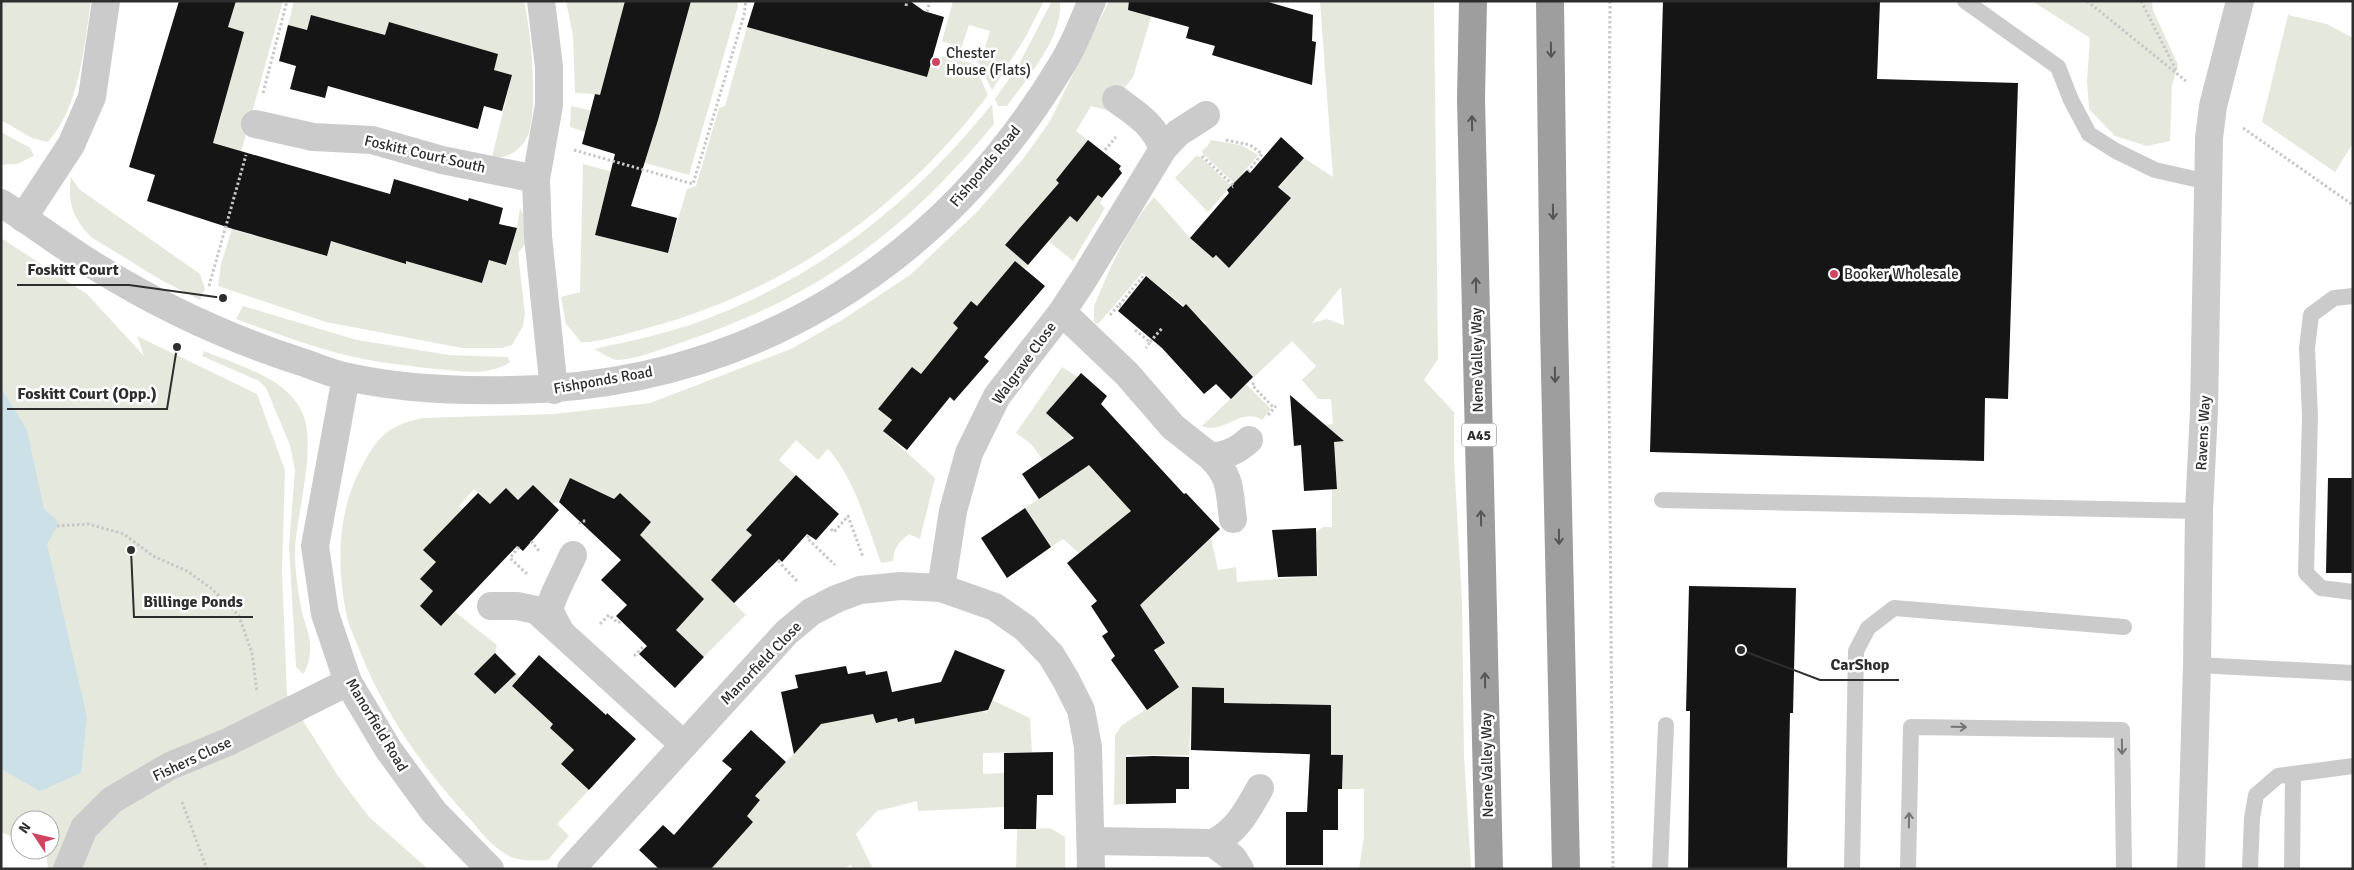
<svg xmlns="http://www.w3.org/2000/svg" width="2354" height="870" viewBox="0 0 2354 870" font-family="Signika,sans-serif">
<rect width="100%" height="100%" fill="#fff"/>
<path fill="#e5e9dd" fill-rule="evenodd" d="M1 1H91C84 47 80 106 48 142L32 138 1 120Z
M236 1H283L233 181 210 153 222 113 205 108 231 76 244 32 228 27Z
M294 1H524C531 32 537 97 530 128 527 145 511 160 492 157L512 75 494 70 498 54 389 22 385 38 311 15 307 30 288 25Z
M566 1H625L624 101 595 94 575 93 573 36Z
M691 1H737L738 6 689 175 645 163Z
M953 1H1044L1025 38 992 90 975 56 976 53 983 54 990 31 969 25 961 48 968 50 967 56 948 53 950 44 942 41Z
M1052 1H1060C1064 36 1027 79 1007 106H998L995 99 1018 66Z
M1109 1H1156L1133 77 1116 99 1110 111 1091 106 1076 131 1088 140 1056 180 1072 193 1060 208 1076 221 1098 195 1103 199 1100 203 1105 208 1073 261 1025 222 1005 245 1029 265 1025 269 1015 261 977 306 971 301 953 323 958 328 921 374 912 367 878 409 892 420 883 431 935 478 920 539 909 534C898 543 894 547 893 561L881 563C867 526 855 479 828 449L818 460 796 440 779 460 800 479 776 498 746 530 752 535 732 557 713 582 746 615 704 657 676 630 684 621 622 554 651 522 620 493 593 521 596 491 570 478 557 504 555 502 552 504 533 485 518 500 506 488 490 504 474 489 459 506 475 520 421 579 433 591 420 606 441 626 455 612 497 645 495 653 474 674 495 694 516 673 520 677 512 686 549 720 571 705 550 728 574 750 561 765 589 790 557 824 569 836 548 860C532 861 515 862 501 851 488 842 478 828 467 816 421 765 384 713 359 649 355 639 350 628 347 618 337 569 336 516 360 470 376 439 387 425 423 418L554 414 650 403 791 349 842 320 910 275 977 212 1023 159 1050 121Z
M1320 1H1434L1438 359 1424 380 1454 412V460L1462 601 1464 756 1471 869H1359L1364 836V789H1342L1343 755 1331 753V705L1224 703V688L1192 687 1189 755H1126V804L1114 805 1115 735 1122 725 1168 695 1160 683 1167 670 1094 542 1079 553 1063 539 1051 547 1025 508 1061 484 1031 444 1016 433 1062 367 1078 377 1046 413 1072 436V442L1105 466 1097 474 1131 509 1173 574 1211 538 1218 570 1236 567 1237 582 1318 576 1316 532 1323 527H1332V489L1337 488 1335 458 1302 459V445L1319 425 1333 424 1331 399H1318L1302 380 1316 366 1292 341 1250 381 1203 326 1206 323 1142 273 1100 322 1096 324 1094 321V306C1110 268 1127 228 1154 197L1190 238 1213 258 1234 235 1263 230 1291 198 1279 187 1304 158 1333 177ZM1341 287 1344 325 1327 319 1312 323Z
M2032 1H2152L2153 10 2178 65 2172 85 2170 141 2147 146 2115 136 2089 109 2087 81 2090 38Z
M2288 15 2327 24 2353 38V143L2335 172 2262 122Z
M747 27 927 77 930 67 939 69 942 56 974 64 988 95C903 207 788 290 651 327 635 331 596 344 581 342L566 324 561 297 580 292 583 164 613 172 595 235 668 253 687 189 696 186 719 108 725 106Z
M992 104 994 124C907 229 821 295 691 339 674 345 635 360 618 360 611 360 601 352 594 349 626 342 659 335 690 325 813 282 911 205 992 104Z
M571 106 619 117 585 132 570 127Z
M1 132 30 148 34 156 17 164 1 165Z
M1211 140 1241 145 1258 155 1242 174 1245 178 1237 186 1203 154 1202 150 1207 147Z
M1196 156 1201 157 1231 186 1208 212 1175 178Z
M71 177 79 189 200 274 205 289 200 300 161 280 91 237C73 219 67 202 71 177Z
M520 208 525 218 526 243 518 253 525 314 523 326 512 345 502 348H462L326 322 218 286 221 264 232 229 255 236 262 211 299 223 292 246 326 256 333 233 405 264 413 240 482 283 489 260 507 264 517 228Z
M1 238 87 294 144 356 137 336 257 394 285 470 282 571 287 695 338 776 369 817 428 869H48L46 852 42 850H50V820H20V840L1 832Z
M243 306 357 340 449 355 508 357 510 362C488 377 461 371 436 369 412 366 387 364 364 359 321 351 277 334 236 319Z
M204 351C237 365 286 377 302 412 318 447 296 513 295 551 295 571 298 592 302 612 305 624 311 637 310 649 310 658 308 667 303 674L296 667 289 546 295 470 290 445 266 388 259 381 202 356Z
M1246 384 1271 409 1262 420C1242 406 1222 436 1202 426Z
M932 690 987 713 992 700 1030 718 1032 752 983 753V774L1004 773V807L918 811 917 801 877 811 856 834 873 869H853L851 865 843 869H695L753 822 727 799 751 811 760 800 741 783 781 758 786 762 814 732 798 717 844 709 846 719 873 714 876 723 897 718 898 722 914 719 915 724 932 721Z
M1050 828 1065 837V869H1016L1017 829Z"/>
<path fill="#cbe0e7" d="M1 388 27 430 44 509 57 520V526L47 544 87 717 81 773 40 791 1 769Z"/>
<path fill="#151515" d="M179 1H236L228 27 244 32 213 143 390 194 394 179 468 201 469 198 503 208 499 224 517 228 506 265 489 260 482 283 406 261V264L331 241 327 256 233 229 147 201 155 175 129 167Z
M625 1H691L658 120 631 206 677 218 668 253 595 235 615 154 582 144 595 94 600 95Z
M755 1H910L924 11 944 17 927 77 747 27Z
M1129 1H1265L1313 15 1312 41 1316 42 1312 85 1212 55 1215 46 1186 38 1189 27 1128 10Z
M1663 1H1880L1877 79 2018 83 2008 399 1985 398 1984 461 1650 452Z
M311 15 385 35 389 22 498 54 494 70 512 75 502 111 484 106 478 129 328 86 325 98 290 89 296 66 279 61 288 25 307 30Z
M1281 137 1304 158 1278 187 1291 198 1229 268 1216 255 1213 258 1190 238 1229 193 1227 190 1247 170 1250 173Z
M1088 140 1121 166 1119 169 1122 173 1102 198 1098 195 1077 222 1070 216 1028 265 1005 245 1059 183 1056 180Z
M1015 261 1045 286 984 357 989 361 954 401 950 397 907 450 883 431 892 420 878 409 912 367 921 374 958 328 953 323 971 301 977 306Z
M1146 276 1183 307 1186 304 1253 377 1231 399 1216 384 1204 394 1162 348 1118 311Z
M1081 373 1107 396 1101 404 1184 494 1186 493 1220 529 1140 605 1165 643 1154 650 1179 687 1147 710 1111 660 1115 656 1102 636 1108 632 1091 606 1097 601 1067 563 1131 511 1089 465 1039 499 1022 474 1074 438 1046 413Z
M1290 395 1344 441 1334 442 1337 489 1304 491 1301 445 1294 446Z
M796 475 839 514 816 540 807 534 782 562 779 559 734 603 711 580 752 535 746 530Z
M570 478 614 499 620 493 651 522 640 535 704 599 676 630 704 657 675 688 639 654 647 646 616 616 627 605 601 580 621 560 559 502Z
M2328 478H2353V573H2326Z
M533 485 559 510 523 551 517 546 441 626 420 606 433 591 420 579 436 562 423 550 478 493 490 504 506 488 518 500Z
M1025 508 1051 547 1007 578 981 538Z
M1316 528 1317 576 1278 577 1272 530Z
M1689 586 1796 588 1793 713H1790L1787 869H1688L1690 711H1686Z
M955 650 1005 670 988 710 915 724 914 718 898 722 897 718 876 723 873 714 821 724 794 754 781 692 798 688 795 675 846 666 848 674 865 671 866 675 887 671 892 692 941 682Z
M495 653 516 674 495 694 474 674Z
M539 655 606 715 607 713 636 739 589 790 561 764 574 750 550 728 553 724 512 686Z
M1192 687 1224 688V703L1331 705V755L1191 750Z
M751 730 786 762 755 796 760 800 747 816 753 822 711 869H659L639 850 663 825 674 835 732 769 722 761Z
M1053 752V795H1037L1036 829H1004V753Z
M1310 754 1343 755 1342 789H1338V830H1323V865H1286V812H1307Z
M1153 756 1189 757V789H1176V803L1126 804V757Z"/>
<g fill="none" stroke-linecap="round" stroke-linejoin="round">
<path stroke="#c8c8c8" stroke-width="3" stroke-dasharray="2.5 2.5" stroke-linecap="butt" d="M1610 1 1608 258 1613 869
M2087 1 2186 81
M2141 1 2176 70
M906 6 907 1
M927 12 930 1
M263 93 287 1
M2243 128 2353 205
M1226 140 1250 145 1262 154 1248 171
M574 150 693 184 744 15 746 1
M1105 150 1116 137
M1202 156 1234 186 1232 187
M209 286 246 155
M1119 305 1144 275
M1110 315 1119 305 1121 307
M1135 330 1150 342 1146 348
M1150 342 1163 327
M1254 383 1252 385 1274 408
M1268 415 1276 406
M579 524 582 521H587
M57 526 88 524 124 534 153 556 187 571 212 589 239 616 252 653 257 692
M831 529 834 532 848 516 863 557
M809 536 807 538 835 565
M531 541 539 551
M519 547 510 558 527 574
M778 561 798 582
M600 624 609 615 618 623 621 621
M634 656 643 647 644 648
M182 802 207 869"/>
<path stroke="#cbcbcb" stroke-width="16" d="M1965 1 2058 67 2071 100 2089 134 2116 151 2155 170 2208 182
M2353 296 2334 298 2311 315 2307 348 2310 416 2306 573 2321 588 2353 592
M1662 500 2199 511
M2197 665 2353 673
M1660 869 1666 725
M1852 869 1856 651 1868 628 1894 608 2124 627
M1908 869 1911 727 2122 730 2124 869
M2250 869 2252 818 2256 795 2278 776 2353 766
M2292 869 2293 774"/>
<path stroke="#cbcbcb" stroke-width="28" d="M541 1 549 67V105L536 179 538 236 554 390
M1116 99C1137 115 1153 123 1163 149
M255 124 313 137 372 140 442 160 536 179
M23 218 71 145 92 97 106 1
M1062 312 1127 374 1173 427 1211 457C1227 455 1237 451 1249 440
M1211 457C1232 478 1229 491 1233 519
M941 588 953 511 969 453 997 396 1062 312 1085 277 1163 149 1178 133 1206 115
M491 606H517L536 610 684 745
M560 631C557 625 551 616 550 609 549 602 569 565 573 555
M1091 841 1213 843C1237 831 1247 811 1260 788
M1213 843 1233 858 1240 869
M67 869 84 828 112 800 170 766 228 742 348 682
M571 869 786 633 811 612 836 599 860 590 901 586 941 588 995 607 1025 628 1051 655 1066 680 1081 710 1088 747 1091 869
M2191 869 2197 665 2199 511 2204 411 2209 138 2213 106 2240 1"/>
<path stroke="#cbcbcb" stroke-width="28" d="M1 203C34 224 65 248 98 268 163 308 232 340 305 363 319 368 333 374 348 377 401 389 455 391 510 390 746 387 940 267 1061 66 1074 46 1082 23 1092 1
M346 377 315 546 325 614 348 682 388 749 434 812 490 869"/>
<path stroke="#9e9e9e" stroke-width="28" d="M1473 1 1471 99 1489 869
M1550 1 1554 326 1566 869"/>
</g>
<defs><path id="oneway-shaft" d="M-6 0H5M1.5-3L5.5 0L1.5 3" fill="none" stroke-width="1.6" stroke-linecap="round" stroke-linejoin="round" transform="scale(1.25)"/></defs>
<g stroke="#555">
<use href="#oneway-shaft" transform="translate(1551 50) rotate(89)"/>
<use href="#oneway-shaft" transform="translate(1472 123) rotate(-91)"/>
<use href="#oneway-shaft" transform="translate(1553 212) rotate(89)"/>
<use href="#oneway-shaft" transform="translate(1476 285) rotate(-91)"/>
<use href="#oneway-shaft" transform="translate(1555 375) rotate(89)"/>
<use href="#oneway-shaft" transform="translate(1481 518) rotate(-91)"/>
<use href="#oneway-shaft" transform="translate(1559 537) rotate(89)"/>
<use href="#oneway-shaft" transform="translate(1485 680) rotate(-91)"/>
</g>
<g stroke="#757575">
<use href="#oneway-shaft" transform="translate(1959 727) rotate(1)"/>
<use href="#oneway-shaft" transform="translate(2122 747) rotate(89)"/>
<use href="#oneway-shaft" transform="translate(1909 820) rotate(-89)"/>
</g>
<g fill="#cf4561" stroke="#fff" stroke-width="2">
<circle cx="936" cy="62" r="5"/>
<circle cx="1834" cy="274" r="5"/>
</g>
<g text-anchor="middle" stroke-width="5" stroke-linejoin="round" paint-order="stroke">
<rect fill="#fff" stroke="#6d6d6d" stroke-width="1" x="1461.5" y="423.5" width="35" height="23" rx="4"/>
<g font-size="14" font-weight="bold" fill="#2e2e2e">
<text x="1479" y="440">A45</text>
</g>
<g font-size="15" fill="#2e2e2e" stroke="#fff" text-anchor="start">
<text x="946" y="58">Chester<tspan x="946" dy="17">House (Flats)</tspan></text>
<text x="1844" y="279">Booker Wholesale</text>
</g>
<g font-size="15" fill="#2e2e2e" stroke="#fff">
<text transform="translate(425 154) rotate(13)" y="5">Foskitt Court South</text>
<text transform="translate(985 166) rotate(-50)" y="5">Fishponds Road</text>
<text transform="translate(1477 360) rotate(-91)" y="5">Nene Valley Way</text>
<text transform="translate(1024 363) rotate(-54)" y="5">Walgrave Close</text>
<text transform="translate(603 380) rotate(-10)" y="5">Fishponds Road</text>
<text transform="translate(2203 433) rotate(-87)" y="5">Ravens Way</text>
<text transform="translate(761 663) rotate(-46)" y="5">Manorfield Close</text>
<text transform="translate(377 725) rotate(59)" y="5">Manorfield Road</text>
<text transform="translate(192 759) rotate(-25)" y="5">Fishers Close</text>
<text transform="translate(1487 765) rotate(-91)" y="5">Nene Valley Way</text>
</g>
</g>
<path fill="none" stroke="#2e2e2e" stroke-width="2" d="M223 298L129 285H17M177 347L167 409H7M131 550L134 617H253M1741 650L1820 680H1899"/>
<g fill="#2e2e2e" stroke="#fff" stroke-width="2">
<circle cx="223" cy="298" r="5"/>
<circle cx="177" cy="347" r="5"/>
<circle cx="131" cy="550" r="5"/>
<circle cx="1741" cy="650" r="5"/>
</g>
<g font-size="16" text-anchor="middle" font-weight="bold" fill="#2e2e2e" stroke="#fff" stroke-width="5" stroke-linejoin="round" paint-order="stroke">
<text x="73" y="275">Foskitt Court</text>
<text x="87" y="399">Foskitt Court (Opp.)</text>
<text x="193" y="607">Billinge Ponds</text>
<text x="1860" y="670">CarShop</text>
</g>
<rect width="2354" height="870" fill="none" stroke="#2e2e2e" stroke-width="5"/>
<g transform="translate(35 835) rotate(305)"><circle r="24" fill="#ffffff" stroke="#ababab"/>
<path d="M0-4L9 19L0 12L-9 19Z" fill="#cf4561"/>
<text y="-8" font-size="14" font-weight="bold" text-anchor="middle" fill="#2e2e2e">N</text>
</g>
</svg>
